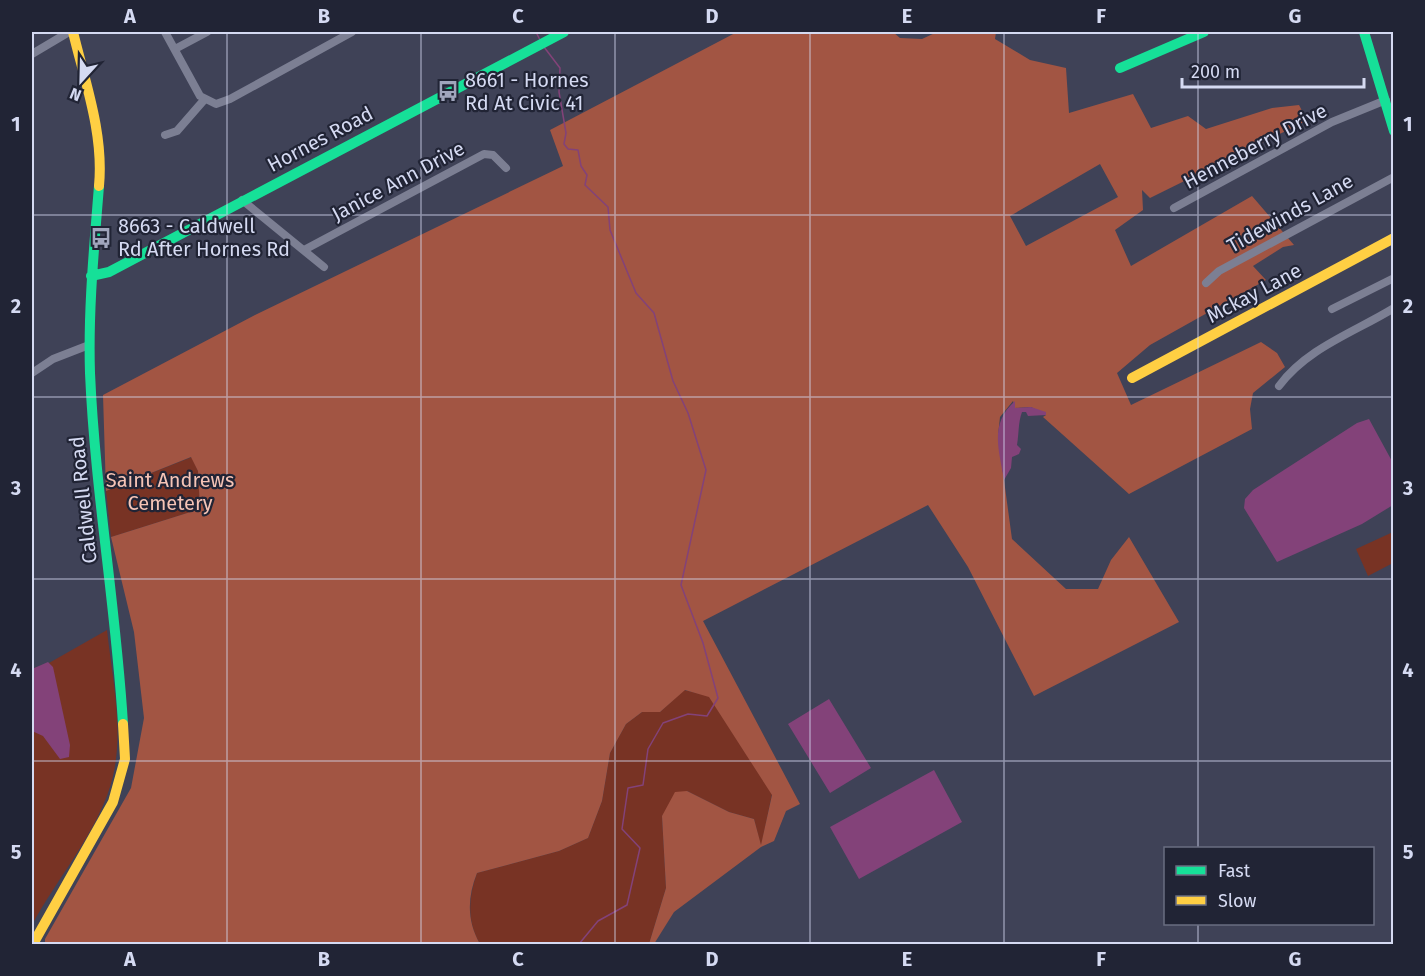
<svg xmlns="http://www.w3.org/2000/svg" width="1425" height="976" viewBox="0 0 1425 976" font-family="'Fira Sans',sans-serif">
<rect width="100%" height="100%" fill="#3f4257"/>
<path fill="#783324" d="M192 457 198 471 200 509 111 537 106 491Z
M1393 532V563L1368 576 1356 549Z
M107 630C112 677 124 729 113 776 101 828 57 878 32 925V669L49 663Z
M684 690 709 696 772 794 761 847 754 819 729 812 687 791 662 816 666 888 649 944H480C467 922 468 898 477 873L559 851 588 838 602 801 610 753 626 724 642 712H660Z"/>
<path fill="#a25543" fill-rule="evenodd" d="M737 32H893L900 38 922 39 937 32H996L995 39 1030 60 1066 68 1069 113 1133 94 1151 128 1188 116 1206 129 1272 108 1299 105 1308 122 1306 121 1150 198 1142 190 1143 210 1115 230 1131 266 1252 196 1294 245 1283 247 1253 266 1266 280 1150 345 1117 373 1131 405 1261 342 1277 353 1285 367 1253 393 1250 409 1252 429 1129 494 1043 417 1046 415 1031 407 1015 408 1013 401 1000 417 998 436 1012 539 1066 589H1098L1111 560 1129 537 1179 622 1034 696 968 567 928 505 703 621 800 804 786 811 774 841 761 847 674 912 654 944H649L666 888 662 816 675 792 687 791 729 812 754 819 761 845 772 795 709 697 685 690 660 712H642L626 724 610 753 602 801 588 838 559 851 477 873C467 898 467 921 480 944H45V939L131 788 144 718 134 632 111 537 200 509 198 471 191 457 106 491 103 395 255 315 563 166 550 130ZM1100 164 1118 197 1026 246 1010 216Z"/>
<path fill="#834279" d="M1015 401V408L1031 407 1046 412V415L1028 416 1026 412H1022C1018 423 1019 433 1017 445L1021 449 1019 454 1012 457 1011 468 1004 480C999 449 989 424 1015 401Z
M1369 419 1393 463V505L1362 524 1277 562 1244 508 1245 499 1253 490 1357 423Z
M48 662 53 667 70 745 69 757 60 759 43 736 32 731V669Z
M829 699 871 768 830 793 788 724Z
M934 770 962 822 859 879 830 827Z"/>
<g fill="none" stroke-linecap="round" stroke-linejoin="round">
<path stroke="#834279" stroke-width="1.5" d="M536 32 540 40
M544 47 560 68 559 92 566 133 564 144 568 149 578 150 581 166 587 175 585 185 608 207 610 230 636 293 654 313 673 381 688 413 706 470 681 585 703 643 718 698 707 716 688 714 663 723 648 749 643 785 628 788 622 829 640 848 627 905 598 921 579 944"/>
<path stroke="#7c7f93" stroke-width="8" d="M165 32 200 96 216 104 230 99 352 32
M175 49 207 32
M32 54 69 32
M165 135 177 131 204 100
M242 200 324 267
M1174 208 1332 122 1386 100
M304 250 484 154 493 155 506 168
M1206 283 1219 271 1394 177
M1332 309 1394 278
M32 373 53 359 89 345
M1279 386C1307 348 1355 332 1394 308"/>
<path stroke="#16e098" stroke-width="10" d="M1364 32 1394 131
M1120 68 1204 32
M99 186C94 249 88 311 90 373 95 491 116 606 123 724
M91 276 109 272 564 32"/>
<path stroke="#ffcf43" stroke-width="10" d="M73 32C85 82 104 134 99 186
M1132 378 1394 238
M33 944 113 802 125 759 123 724"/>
</g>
<path fill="none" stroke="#d5daf2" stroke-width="1.5" stroke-opacity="0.55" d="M227 32V944M421 32V944M615 32V944M810 32V944M1004 32V944M1198 32V848M32 215H1394M32 397H1394M32 579H1394M32 761H1394M1198 924V944"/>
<defs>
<symbol id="bus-bare" viewBox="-9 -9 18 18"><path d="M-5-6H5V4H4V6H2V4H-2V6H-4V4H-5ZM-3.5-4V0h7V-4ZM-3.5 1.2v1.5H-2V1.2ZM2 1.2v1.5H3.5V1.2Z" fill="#a0a5bc" stroke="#212435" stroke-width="2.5" paint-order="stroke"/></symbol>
</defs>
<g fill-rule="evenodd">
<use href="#bus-bare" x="433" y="76" width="30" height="30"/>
<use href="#bus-bare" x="86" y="223" width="30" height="30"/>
</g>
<g text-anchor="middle" stroke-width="4.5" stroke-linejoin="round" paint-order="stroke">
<g font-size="20" fill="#d5daf2" stroke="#212435" text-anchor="start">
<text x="465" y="87">8661 - Hornes<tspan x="465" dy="23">Rd At Civic 41</tspan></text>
<text x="118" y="233">8663 - Caldwell<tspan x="118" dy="23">Rd After Hornes Rd</tspan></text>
</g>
<g font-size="20" fill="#d5daf2" stroke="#212435">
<text transform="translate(320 139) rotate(-28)" y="7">Hornes Road</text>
<text transform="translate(1255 146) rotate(-28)" y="7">Henneberry Drive</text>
<text transform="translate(398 181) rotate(-28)" y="7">Janice Ann Drive</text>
<text transform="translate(1290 213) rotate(-29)" y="7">Tidewinds Lane</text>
<text transform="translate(1254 293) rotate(-28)" y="7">Mckay Lane</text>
<text transform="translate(83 500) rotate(-96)" y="7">Caldwell Road</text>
</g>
<g font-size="20" fill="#f6c4b6" stroke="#212435">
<text x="170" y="487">Saint Andrews<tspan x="170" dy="23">Cemetery</tspan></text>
</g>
</g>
<rect width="1425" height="976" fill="none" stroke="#212435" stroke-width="66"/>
<rect x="1164" y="847" width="210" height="78" fill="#212435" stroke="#696d81" stroke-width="1.5"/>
<rect x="1176" y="866" width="30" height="9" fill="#16e098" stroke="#696d81" stroke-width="1.5"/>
<text x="1218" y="877" font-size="18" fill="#d5daf2">Fast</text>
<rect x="1176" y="896" width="30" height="9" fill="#ffcf43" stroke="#696d81" stroke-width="1.5"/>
<text x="1218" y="907" font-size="18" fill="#d5daf2">Slow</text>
<g transform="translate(81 81) rotate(202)" stroke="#212435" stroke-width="4.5" paint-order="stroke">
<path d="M0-4.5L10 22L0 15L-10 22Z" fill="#d5daf2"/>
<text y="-9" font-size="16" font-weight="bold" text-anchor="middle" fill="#d5daf2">N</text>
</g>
<path d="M1182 78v9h182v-9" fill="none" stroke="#d5daf2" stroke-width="3"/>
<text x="1191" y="78" font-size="18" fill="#d5daf2" stroke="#212435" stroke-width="4.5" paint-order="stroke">200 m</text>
<rect x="33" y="33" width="1359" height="910" fill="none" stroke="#d5daf2" stroke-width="2"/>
<g font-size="20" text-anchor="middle" font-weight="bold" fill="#d5daf2">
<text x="130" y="23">A</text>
<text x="324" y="23">B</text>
<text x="518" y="23">C</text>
<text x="712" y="23">D</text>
<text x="907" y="23">E</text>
<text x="1101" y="23">F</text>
<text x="1295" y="23">G</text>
<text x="16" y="131">1</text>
<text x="1408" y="131">1</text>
<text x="16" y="313">2</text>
<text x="1408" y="313">2</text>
<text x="16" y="495">3</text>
<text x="1408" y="495">3</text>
<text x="16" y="677">4</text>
<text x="1408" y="677">4</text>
<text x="16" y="859">5</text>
<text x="1408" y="859">5</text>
<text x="130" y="966">A</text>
<text x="324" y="966">B</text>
<text x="518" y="966">C</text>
<text x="712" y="966">D</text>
<text x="907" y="966">E</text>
<text x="1101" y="966">F</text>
<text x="1295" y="966">G</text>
</g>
</svg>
